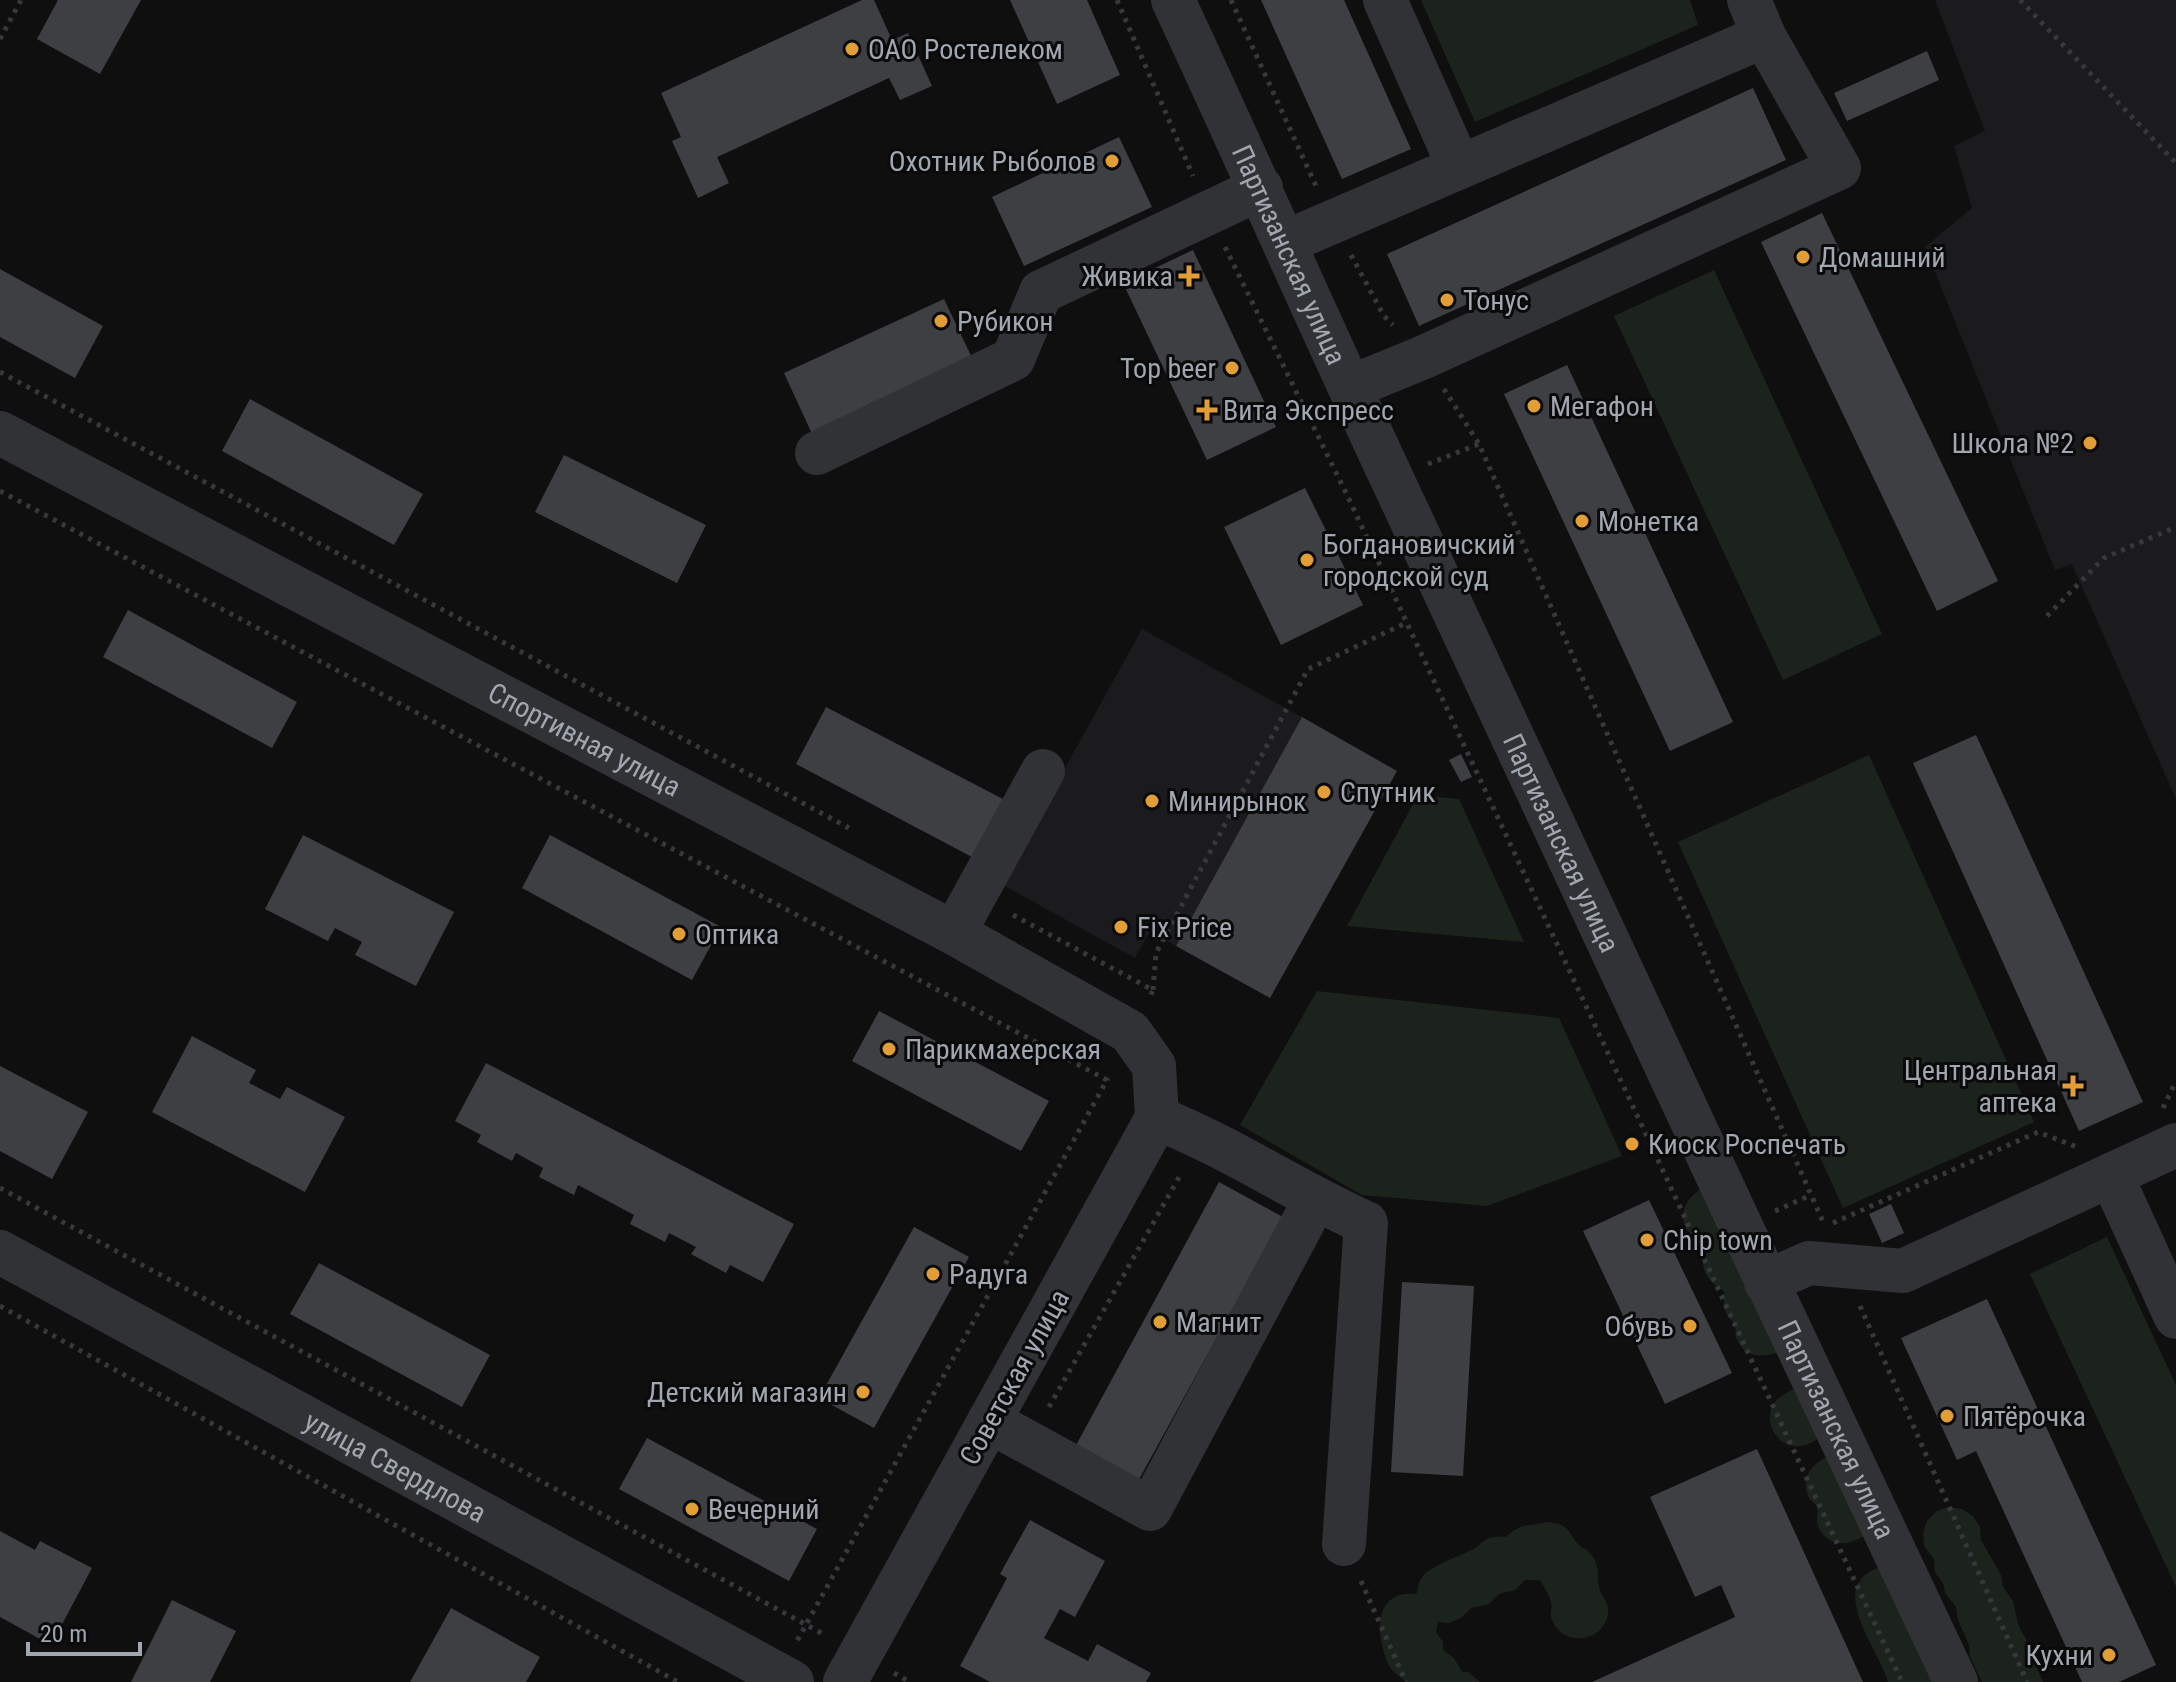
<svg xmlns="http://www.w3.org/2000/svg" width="2176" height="1682" viewBox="0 0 2176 1682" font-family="'Roboto Condensed',sans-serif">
<rect width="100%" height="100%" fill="#0f0f10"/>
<path fill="#1b1b1d" d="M1935 0H2176V799L2072 564 2055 570 1925 247 1972 208 1954 146 1985 131Z
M1142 629 1302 717 1176 946 1150 931 1135 958 1001 884Z"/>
<path fill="#1c231c" d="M1421 0H1690L1698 25 1475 122Z
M1714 270 1882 634 1783 680 1614 316Z
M1869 755 2034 1122 1843 1208 1678 842Z
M1418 795 1459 799 1524 942 1347 926Z
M1317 991 1559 1018 1622 1156 1487 1206 1362 1195 1240 1125Z
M1710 1185 1779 1352C1763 1358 1746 1358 1737 1340 1735 1336 1736 1331 1735 1326 1733 1322 1727 1315 1724 1309V1291C1704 1280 1697 1264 1709 1243 1672 1236 1677 1196 1710 1185Z
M2107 1237 2176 1385V1587L2030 1274Z
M1796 1389 1823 1434C1782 1474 1742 1404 1796 1389Z
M1832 1455 1870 1531C1854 1546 1828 1550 1818 1526 1815 1520 1819 1513 1817 1507 1816 1504 1811 1501 1809 1498 1799 1477 1814 1461 1832 1455Z
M1949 1507 1962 1509 1973 1516 1980 1527 1981 1540 2001 1575 2003 1587 2013 1601 2019 1627 2026 1639 2027 1646 2043 1682H1982L1970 1657 1969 1645 1958 1620 1956 1607 1945 1593 1944 1585 1935 1572 1934 1559 1924 1546 1923 1533 1927 1521 1937 1511Z
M1546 1522C1571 1524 1566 1531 1579 1545 1582 1548 1586 1549 1589 1552 1600 1563 1597 1574 1599 1587 1601 1597 1610 1602 1608 1615 1602 1643 1562 1647 1552 1620 1549 1614 1553 1607 1551 1602 1550 1596 1543 1586 1540 1580H1525L1515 1590 1499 1594 1489 1604 1471 1608 1461 1618 1449 1623 1438 1622 1436 1632 1443 1642V1650L1454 1658 1462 1672H1468L1480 1682H1405C1400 1676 1392 1672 1388 1664 1376 1636 1372 1589 1417 1594 1417 1588 1419 1581 1423 1576 1428 1568 1462 1554 1472 1550 1477 1548 1481 1542 1487 1539 1494 1536 1499 1536 1506 1537 1522 1521 1528 1528 1546 1522Z
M1880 1567 1950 1682H1888C1879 1648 1824 1586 1880 1567Z"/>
<path fill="#3e3f43" d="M58 0H141L100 74 37 39Z
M862 0H874L892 40 908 33 932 86 900 100 889 78 717 157 729 183 698 198 672 141 681 137 661 93Z
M1010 0H1087L1120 75 1057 104Z
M1261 0H1344L1411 149 1342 179Z
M1927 51 1939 80 1847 121 1834 93Z
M1753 88 1786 160 1419 326 1387 254Z
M1119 137 1152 207 1024 266 992 197Z
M1822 213 1998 581 1937 611 1761 242Z
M1193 250 1276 427 1207 460 1123 283Z
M0 269 103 326 75 378 0 337Z
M944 299 974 362 813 436 784 373Z
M1567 365 1733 722 1670 751 1504 394Z
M250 399 423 494 394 545 222 451Z
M564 455 706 525 677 583 535 512Z
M1305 488 1363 605 1281 645 1224 527Z
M128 610 297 702 272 748 103 657Z
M826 707 1003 799 972 857 796 764Z
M1302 717 1397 771 1270 998 1176 946Z
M1976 735 2143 1102 2079 1131 1913 763Z
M1461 754 1472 777 1461 782 1449 760Z
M303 835 454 912 416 986 355 955 362 942 335 928 328 941 265 909Z
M550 835 721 927 692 980 522 888Z
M879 1011 1049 1101 1021 1151 852 1061Z
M192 1036 256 1070 249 1083 280 1099 287 1087 345 1117 305 1192 152 1112Z
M486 1063 794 1224 763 1282 730 1265 726 1273 691 1254 696 1247 669 1233 665 1242 630 1224 634 1215 578 1185 574 1195 539 1177 543 1168 516 1153 512 1161 477 1142 481 1135 455 1121Z
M0 1066 88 1112 52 1179 0 1151Z
M1219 1182 1283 1217 1137 1483 1074 1449Z
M1649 1200 1732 1373 1665 1404 1583 1231Z
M1891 1204 1904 1233 1882 1243 1869 1214Z
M914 1227 969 1257 874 1428 819 1398Z
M319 1263 490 1355 462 1407 290 1314Z
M1402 1282 1474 1286 1463 1476 1391 1472Z
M1987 1299 2156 1665 2119 1682H2082L1976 1451 1957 1460 1901 1338Z
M647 1438 817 1529 789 1581 619 1489Z
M1757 1449 1863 1682H1592L1735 1617 1721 1585 1695 1597 1650 1497Z
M1030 1520 1105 1561 1075 1617 1060 1609 1044 1638 1088 1661 1097 1644 1151 1673 1146 1682H990L960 1666 1007 1578 1000 1574Z
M0 1531 35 1550 40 1541 92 1568 51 1645 0 1617Z
M172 1600 236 1631 210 1682H131Z
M451 1608 540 1657 526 1682H410Z"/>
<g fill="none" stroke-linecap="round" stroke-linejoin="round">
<path stroke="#37383c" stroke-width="5" stroke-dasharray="4 6" stroke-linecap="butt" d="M1117 0 1193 176
M1231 0 1316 186
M2020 0 2176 163
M0 39 21 0
M1225 247 1348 497 1902 1682
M1351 255 1384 316 1393 325
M0 372 849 828
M1444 389 1479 444 1824 1224
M1428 464 1479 444
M0 491 1107 1080 797 1641
M2047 616 2104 558 2176 527
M1013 915 1153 990 1150 996
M1153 990 1156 953 1308 669 1406 623
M2163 1108 2176 1081
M0 1188 825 1635
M1775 1211 1811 1195
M1833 1223 2038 1132 2077 1147
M0 1306 678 1682
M1860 1306 2027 1682
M1049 1407 1182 1172
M1361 1581 1406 1682
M894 1673 910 1682"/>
<g stroke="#313235" stroke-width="44">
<path id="s1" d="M1173 0C1248 161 1319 323 1394 483 1580 884 1767 1283 1956 1682"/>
<path d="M1385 0 1459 167"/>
<path d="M1286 242 1764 36"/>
<path d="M1351 387 1424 357 1839 168 1764 36 1749 0"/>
<path id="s2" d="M0 433 954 933 1130 1032 1154 1066 1157 1118 845 1682"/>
<path d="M817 453 1013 359 1041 292 1261 188"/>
<path d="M954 933 1043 771"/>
<path d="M1157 1118C1230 1147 1295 1191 1366 1223L1344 1544"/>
<path d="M2111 1175 2176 1317"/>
<path id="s3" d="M0 1252 792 1682"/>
<path d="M1766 1282 1809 1263 1903 1271 2176 1145"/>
<path d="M989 1421 1150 1509 1315 1200"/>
</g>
</g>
<g fill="#e19e37" stroke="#0a0a0b" stroke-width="3">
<circle cx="852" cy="49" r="8"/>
<circle cx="1112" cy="161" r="8"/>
<circle cx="1803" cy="257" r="8"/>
<path d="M1185 264h8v8h8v8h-8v8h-8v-8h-8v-8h8z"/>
<circle cx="1447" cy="300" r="8"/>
<circle cx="941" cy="321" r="8"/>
<circle cx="1232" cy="368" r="8"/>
<circle cx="1534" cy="406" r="8"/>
<path d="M1203 398h8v8h8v8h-8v8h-8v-8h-8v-8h8z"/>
<circle cx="2090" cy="443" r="8"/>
<circle cx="1582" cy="521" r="8"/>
<circle cx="1307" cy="560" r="8"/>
<circle cx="1324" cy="792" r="8"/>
<circle cx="1152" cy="801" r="8"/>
<circle cx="1121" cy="927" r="8"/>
<circle cx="679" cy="934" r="8"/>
<circle cx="889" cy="1049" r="8"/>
<path d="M2069 1074h8v8h8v8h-8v8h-8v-8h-8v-8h8z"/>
<circle cx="1632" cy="1144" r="8"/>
<circle cx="1647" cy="1240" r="8"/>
<circle cx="933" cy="1274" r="8"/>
<circle cx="1160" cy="1322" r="8"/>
<circle cx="1690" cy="1326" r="8"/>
<circle cx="863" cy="1392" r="8"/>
<circle cx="1947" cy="1416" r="8"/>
<circle cx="692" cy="1509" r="8"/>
<circle cx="2109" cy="1655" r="8"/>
</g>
<g text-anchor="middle" stroke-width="6" stroke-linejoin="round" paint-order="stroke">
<g font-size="28" fill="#a1a7b0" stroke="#0a0a0b" text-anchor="start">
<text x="868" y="59">ОАО Ростелеком</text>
<text x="1096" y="171" text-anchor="end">Охотник Рыболов</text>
<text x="1819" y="267">Домашний</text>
<text x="1173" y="286" text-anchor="end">Живика</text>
<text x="1463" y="310">Тонус</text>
<text x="957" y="331">Рубикон</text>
<text x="1216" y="378" text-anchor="end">Top beer</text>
<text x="1550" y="416">Мегафон</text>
<text x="1223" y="420">Вита Экспресс</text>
<text x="2074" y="453" text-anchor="end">Школа №2</text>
<text x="1598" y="531">Монетка</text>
<text x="1323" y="554">Богдановичский<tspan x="1323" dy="32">городской суд</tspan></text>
<text x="1340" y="802">Спутник</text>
<text x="1168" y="811">Минирынок</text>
<text x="1137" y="937">Fix Price</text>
<text x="695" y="944">Оптика</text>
<text x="905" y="1059">Парикмахерская</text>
<text x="2057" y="1080" text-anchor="end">Центральная<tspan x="2057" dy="32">аптека</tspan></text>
<text x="1648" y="1154">Киоск Роспечать</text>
<text x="1663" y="1250">Chip town</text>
<text x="949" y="1284">Радуга</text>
<text x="1176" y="1332">Магнит</text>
<text x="1674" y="1336" text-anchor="end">Обувь</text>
<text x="847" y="1402" text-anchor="end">Детский магазин</text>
<text x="1963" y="1426">Пятёрочка</text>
<text x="708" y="1519">Вечерний</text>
<text x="2093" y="1665" text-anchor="end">Кухни</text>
</g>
<g font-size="28" fill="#a1a7b0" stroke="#0a0a0b">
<text dy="10" stroke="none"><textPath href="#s1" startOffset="280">Партизанская улица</textPath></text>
<text dy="10" stroke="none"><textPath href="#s2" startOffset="660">Спортивная улица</textPath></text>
<text dy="10" stroke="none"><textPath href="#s1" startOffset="928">Партизанская улица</textPath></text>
<text transform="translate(1014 1377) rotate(-61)" y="10">Советская улица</text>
<text dy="10" stroke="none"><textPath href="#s1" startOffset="1576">Партизанская улица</textPath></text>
<text dy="10" stroke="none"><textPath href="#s3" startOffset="450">улица Свердлова</textPath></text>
</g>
</g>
<path d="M28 1642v12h112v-12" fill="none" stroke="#a1a7b0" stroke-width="4"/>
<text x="40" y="1642" font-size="24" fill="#a1a7b0" stroke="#0a0a0b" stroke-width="6" paint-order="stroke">20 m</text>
</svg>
